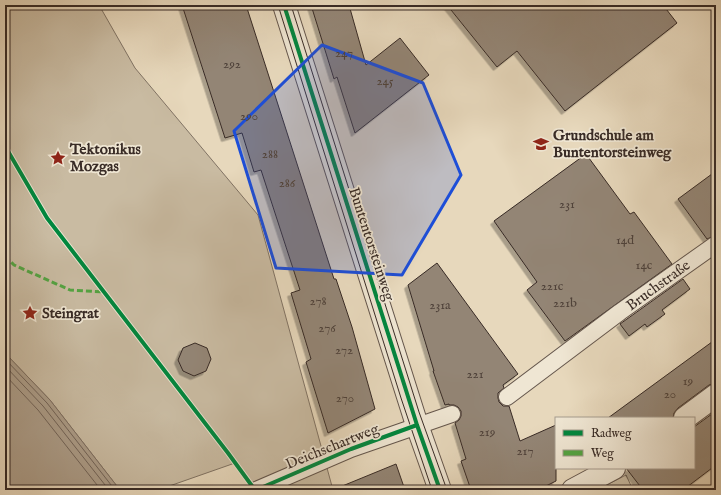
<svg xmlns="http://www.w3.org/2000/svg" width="721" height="495" viewBox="0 0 721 495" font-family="'IM FELL English',serif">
<defs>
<filter id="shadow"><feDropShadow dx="-3.5" dy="3.5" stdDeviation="0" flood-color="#0004"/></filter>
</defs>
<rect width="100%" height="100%" fill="#e7d8bc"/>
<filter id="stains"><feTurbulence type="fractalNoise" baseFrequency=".005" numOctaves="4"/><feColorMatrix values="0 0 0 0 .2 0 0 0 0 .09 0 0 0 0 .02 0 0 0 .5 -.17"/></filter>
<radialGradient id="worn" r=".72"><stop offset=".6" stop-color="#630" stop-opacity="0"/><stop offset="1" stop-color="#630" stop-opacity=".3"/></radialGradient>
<path fill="#c9bba2" stroke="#807364" d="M5 5H99L135 68 258 215 333 490H253L235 463 158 490H120L50 400 5 353Z
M626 475 633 490H597Z"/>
<path fill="#ac9d89" stroke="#7e6f61" d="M5 353 50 400 120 490H5Z"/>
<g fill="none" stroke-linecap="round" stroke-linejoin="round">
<path stroke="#726458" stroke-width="1" d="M5 359 47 403 115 490
M5 366 43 406 109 490
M5 375 38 410 101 490"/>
</g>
<path fill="#938574" stroke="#382b26" filter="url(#shadow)" d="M182 5H246L334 279H336L352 327 375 409 328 433 306 362 311 359 291 293 300 290 261 170 254 172 242 133 225 138Z
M311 5H349L366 65 400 38 429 75 355 133 337 77 334 79Z
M447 5H663L677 23 565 111 517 51 497 67Z
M586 154 630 214 634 212 672 264 565 341 527 290 537 282 494 221Z
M716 171V235L707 239 678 199Z
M437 263 518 374 503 385 504 388 498 393V398L499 402 503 406H509L520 441 556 425V481L538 490H471L461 461 466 459 455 423 459 420 461 416V411L458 407 454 405H449V404L445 405 433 371H434L408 285Z
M683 279 690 289 662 310 665 314 647 327 645 324 629 336 620 324Z
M716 339V383L709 385 678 408 674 413 673 418H608Z
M195 343 207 348 211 359 206 371 194 376 183 371 178 360 183 348Z
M716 411V465L683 490H643L626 468H694V427Z
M396 464 405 490H335V489Z"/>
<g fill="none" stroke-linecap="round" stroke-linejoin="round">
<defs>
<path id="lane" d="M507 397 620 312 716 244
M256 490 351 449 452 414"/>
<path id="street" d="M284 5 417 425 440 490
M685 418 716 395
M573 490 614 468"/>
</defs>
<use href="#lane" stroke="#64564c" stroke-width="18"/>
<use href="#street" stroke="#64564c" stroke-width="24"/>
<use href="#lane" stroke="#efe6d3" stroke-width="16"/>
<use href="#street" stroke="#efe6d3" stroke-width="22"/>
<path stroke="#382b26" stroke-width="1" d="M278 5 401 398 432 490
M291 5 419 412 447 490"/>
<path stroke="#53a442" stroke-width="3" stroke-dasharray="6 3" stroke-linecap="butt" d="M5 256 14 265 70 290 104 292"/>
<defs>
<path id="cycleway" d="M284 5 417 425 440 490
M5 146 47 218 228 453 255 490
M256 490 351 449 417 425"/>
</defs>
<use href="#cycleway" stroke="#efe6d3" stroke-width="6"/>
<use href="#cycleway" stroke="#00873e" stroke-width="4"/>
</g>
<path fill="#1d4ed8" fill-opacity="0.2" stroke="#1d4ed8" stroke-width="3" stroke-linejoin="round" d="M322 45 423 83 461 175 402 275 276 268 234 131Z"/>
<defs>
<symbol id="school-bare" viewBox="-9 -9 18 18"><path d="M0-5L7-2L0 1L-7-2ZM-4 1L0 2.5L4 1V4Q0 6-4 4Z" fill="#8f2418" stroke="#efe6d3" stroke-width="2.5" paint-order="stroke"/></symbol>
<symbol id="sight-bare" viewBox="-9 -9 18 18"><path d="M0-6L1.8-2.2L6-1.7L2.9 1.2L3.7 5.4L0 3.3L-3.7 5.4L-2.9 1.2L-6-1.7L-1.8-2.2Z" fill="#8f2418" stroke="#efe6d3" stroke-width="2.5" paint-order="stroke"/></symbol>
</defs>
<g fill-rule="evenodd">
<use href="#school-bare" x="530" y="133" width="22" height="22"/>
<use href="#sight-bare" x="47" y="147" width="22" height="22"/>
<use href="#sight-bare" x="19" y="302" width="22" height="22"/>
</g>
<g text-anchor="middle" stroke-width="3.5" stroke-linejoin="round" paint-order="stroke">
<g font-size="13" fill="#4f423a">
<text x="344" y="57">247</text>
<text x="232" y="68">292</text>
<text x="385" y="85">245</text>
<text x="249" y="120">290</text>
<text x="270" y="158">288</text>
<text x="287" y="187">286</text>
<text x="567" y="208">231</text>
<text x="625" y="244">14d</text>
<text x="644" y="269">14c</text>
<text x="552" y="290">221c</text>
<text x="318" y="305">278</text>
<text x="565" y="307">221b</text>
<text x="440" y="309">231a</text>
<text x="327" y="332">276</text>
<text x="344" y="354">272</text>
<text x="475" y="378">221</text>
<text x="688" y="385">19</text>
<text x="670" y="398">20</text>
<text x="345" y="402">270</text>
<text x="487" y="436">219</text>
<text x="525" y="455">217</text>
</g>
<g font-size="15" font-weight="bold" fill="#382b26" stroke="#efe6d3" text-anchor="start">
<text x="553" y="140">Grundschule am<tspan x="553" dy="17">Buntentorsteinweg</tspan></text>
<text x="70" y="154">Tektonikus<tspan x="70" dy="17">Mozgas</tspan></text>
<text x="42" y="318">Steingrat</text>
</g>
<g font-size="15" fill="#382b26" stroke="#efe6d3">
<text transform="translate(372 244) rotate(72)" y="5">Buntentorsteinweg</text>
<text transform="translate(658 285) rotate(-36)" y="5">Bruchstraße</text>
<text transform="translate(332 446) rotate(-22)" y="5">Deichschartweg</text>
</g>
</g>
<rect width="721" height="495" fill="none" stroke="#e7d8bc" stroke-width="20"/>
<rect x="6" y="6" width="709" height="483" fill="none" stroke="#382b26" stroke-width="2"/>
<rect x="10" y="10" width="701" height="475" fill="none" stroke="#382b26"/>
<rect x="555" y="417" width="140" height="52" fill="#efe6d3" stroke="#a69b8e"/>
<rect x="563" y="430" width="20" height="6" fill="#00873e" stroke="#a69b8e"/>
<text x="591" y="437" font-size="12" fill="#382b26">Radweg</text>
<rect x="563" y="450" width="20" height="6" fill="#53a442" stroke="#a69b8e"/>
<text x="591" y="457" font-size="12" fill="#382b26">Weg</text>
<rect width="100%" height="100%" filter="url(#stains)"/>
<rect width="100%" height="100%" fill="url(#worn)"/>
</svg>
